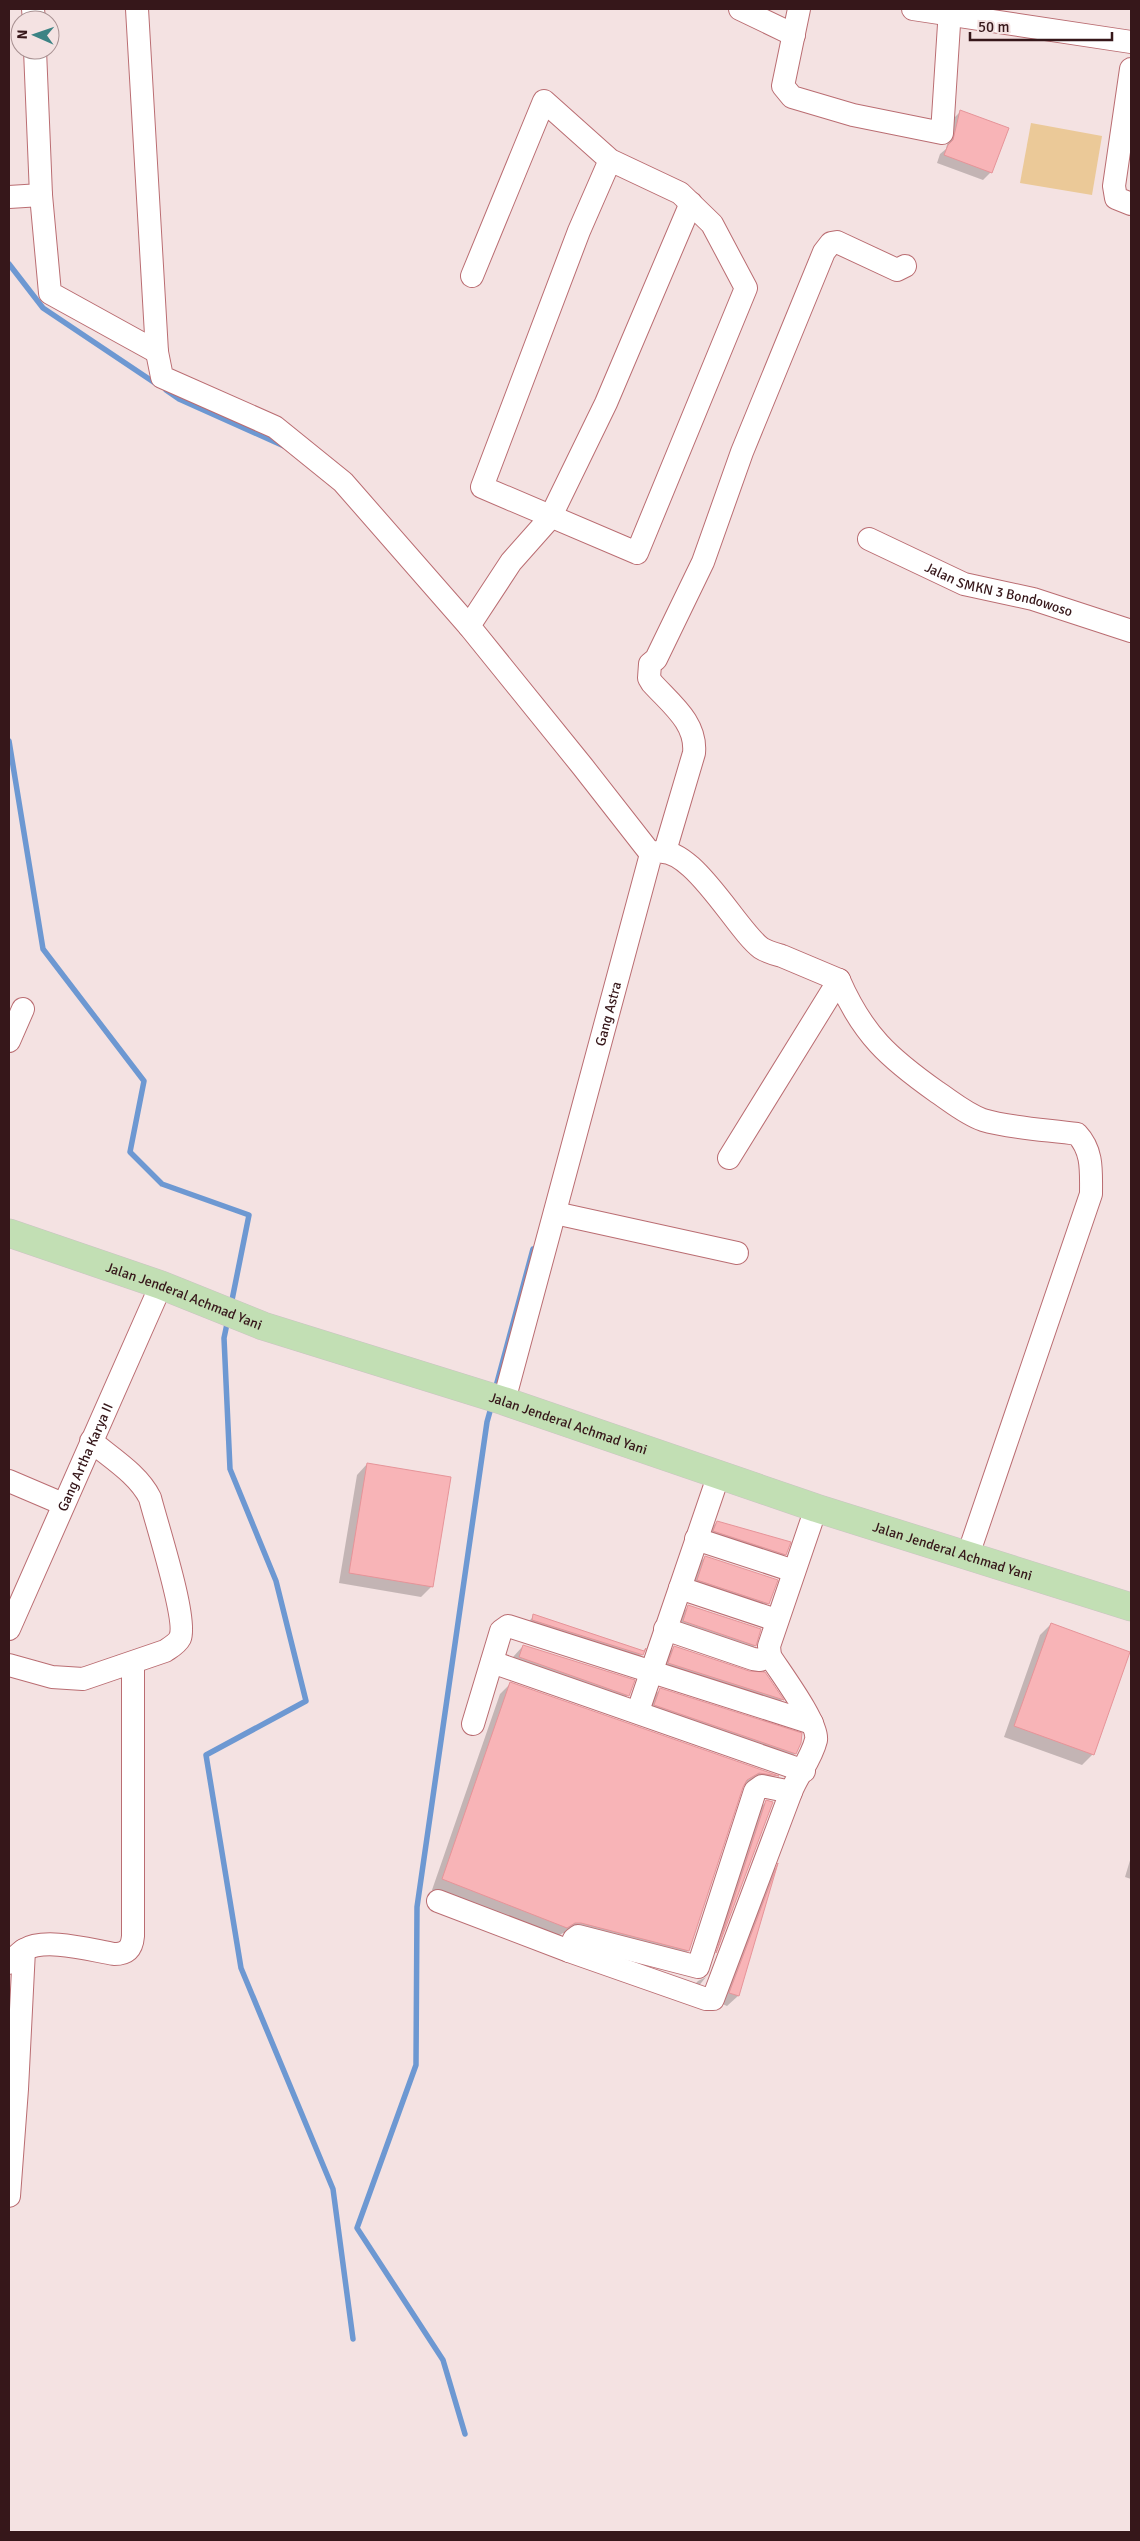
<svg xmlns="http://www.w3.org/2000/svg" width="1140" height="2541" viewBox="0 0 1140 2541" font-family="Signika,sans-serif">
<rect width="100%" height="100%" fill="#f4e2e2"/>
<path fill="#ebc998" d="M1031 123 1102 136 1092 195 1020 183Z"/>
<path fill="#0003" d="M961 111 991 172 983 180 937 163 940 154 946 149 953 119Z
M367 1464 432 1586 421 1597 339 1583 357 1475Z
M717 1522 785 1554 774 1565 706 1533Z
M705 1557 768 1603 758 1614 687 1590 695 1568Z
M689 1606 755 1646 744 1656 673 1632 678 1617Z
M534 1616 642 1655 631 1665 523 1627Z
M1051 1624 1093 1754 1082 1765 1004 1737 1040 1635Z
M523 1646 628 1695 617 1706 509 1668 513 1657Z
M674 1647 749 1673 764 1674 782 1700 772 1710 658 1674 664 1658Z
M510 1684 776 1777 767 1786 747 1783 741 1787 688 1951 677 1961 570 1934 563 1933 555 1938 432 1890 500 1694Z
M660 1690 795 1754 784 1764 644 1715 649 1700Z
M766 1802 772 1803 715 1952 708 1960 755 1812Z
M1131 1857V1879L1125 1877Z
M776 1867 738 1996 727 2006 720 2003 768 1875Z
M706 1977 693 1993 688 1991 698 1981Z"/>
<g fill="none" stroke-linecap="round" stroke-linejoin="round">
<path stroke="#6d98d2" stroke-width="5.5" d="M9 264 43 308 158 385
M166 390 179 399 284 446
M9 741 43 949 144 1081 130 1152 162 1184 249 1215 231 1305
M228 1319 224 1338 230 1469 276 1581 306 1701 206 1755 241 1968 333 2189 353 2339
M495 1390 533 1249
M465 2434 443 2360 357 2228 416 2065 417 1907 487 1422 492 1404"/>
</g>
<path fill="#f8b4b7" stroke="#e69499" d="M960 110 1009 128 992 173 944 155 948 145 953 140Z
M367 1463 451 1477 433 1587 349 1573Z
M717 1521 791 1542 786 1555 713 1531Z
M705 1556 778 1580 769 1604 697 1580Z
M688 1605 761 1629 756 1646 683 1621Z
M533 1614 644 1651 646 1648 643 1655 532 1620Z
M1051 1623 1130 1652 1094 1755 1014 1726Z
M523 1645 635 1680 629 1696 519 1657Z
M674 1646 749 1671 765 1672 784 1700 668 1663Z
M510 1682 779 1776 759 1773 747 1780 743 1787 689 1951 581 1923H575L567 1928 442 1879Z
M660 1688 802 1733 801 1743 796 1754 654 1705Z
M766 1800 773 1802 716 1953Z
M778 1863 739 1996 729 1993Z"/>
<g fill="none" stroke-linecap="round" stroke-linejoin="round">
<defs>
<g id="minor">
<path d="M33 9 34 20"/>
<path d="M740 9 794 35"/>
<path d="M799 9 783 86 792 97 853 115 942 133 950 9"/>
<path d="M913 9 1131 42"/>
<path d="M1131 69 1114 186 1116 198 1131 204"/>
<path d="M41 195 50 293 157 352 137 9"/>
<path d="M9 197 41 195 35 50"/>
<path d="M472 276 544 101 610 160 680 193 712 224 746 288 637 553 482 487 579 231 610 160"/>
<path d="M157 352 162 377 275 427 343 482 469 626"/>
<path id="s1" d="M869 539 964 584 1033 599 1131 631"/>
<path d="M665 851 694 753C697 723 671 704 652 683L649 678 650 664 656 659 703 562 742 452 824 252 831 243 837 242 897 270 905 266"/>
<path d="M651 854 583 767 469 626 511 562 550 518 606 403 691 203"/>
<path d="M839 980C863 1035 889 1058 937 1092 952 1102 966 1114 983 1120 1009 1128 1049 1130 1077 1134 1093 1151 1091 1171 1091 1194L968 1555"/>
<path d="M9 1041 23 1009"/>
<path d="M729 1158 839 980"/>
<path d="M555 1213 737 1253"/>
<path id="s2" d="M504 1401 651 854C688 836 735 929 761 948 767 952 775 954 782 956 801 964 820 972 839 980"/>
<path d="M9 1481 63 1504"/>
<path d="M696 1539 794 1571"/>
<path d="M680 1588 776 1620"/>
<path id="s3" d="M9 1629 161 1285"/>
<path d="M665 1629 753 1659 760 1660 770 1656"/>
<path d="M492 1662 804 1771"/>
<path d="M9 1665 52 1677 83 1679 165 1651C171 1647 177 1644 180 1638 188 1620 156 1522 150 1498 138 1474 111 1458 91 1441"/>
<path d="M638 1711 719 1474"/>
<path d="M473 1724 501 1631 508 1626 812 1723"/>
<path d="M438 1901 569 1951 706 1999H713L791 1792C798 1774 811 1760 816 1740 819 1724 780 1672 770 1656L769 1646 816 1508"/>
<path d="M569 1951 574 1939 578 1936 698 1967 755 1791 762 1786 791 1792"/>
<path d="M9 1963C14 1959 19 1953 24 1950 45 1937 90 1950 114 1954 127 1954 132 1948 133 1936V1663"/>
<path d="M9 2196 17 2089 24 1950"/>
</g>
<g id="major">
<path id="s4" d="M9 1233 161 1285 263 1326 504 1401 816 1508 1131 1607"/>
</g>
</defs>
<use href="#minor" stroke="#ba6d72" stroke-width="24"/>
<use href="#major" stroke="#cbc3c3" stroke-width="29"/>
<use href="#minor" stroke="#fff" stroke-width="22"/>
<use href="#major" stroke="#c2dfb4" stroke-width="28"/>
</g>
<g text-anchor="middle" stroke-width="4" stroke-linejoin="round" paint-order="stroke">
<g font-size="14" fill="#36171a" stroke="#f4e2e2">
<text dy="5" stroke="none"><textPath href="#s1" startOffset="140">Jalan SMKN 3 Bondowoso</textPath></text>
<text dy="5" stroke="none"><textPath href="#s2" startOffset="401">Gang Astra</textPath></text>
<text dy="5" stroke="none"><textPath href="#s4" startOffset="186">Jalan Jenderal Achmad Yani</textPath></text>
<text dy="5" stroke="none"><textPath href="#s4" startOffset="591">Jalan Jenderal Achmad Yani</textPath></text>
<text dy="5" stroke="none"><textPath href="#s3" startOffset="188">Gang Artha Karya II</textPath></text>
<text dy="5" stroke="none"><textPath href="#s4" startOffset="996">Jalan Jenderal Achmad Yani</textPath></text>
</g>
</g>
<rect width="1140" height="2541" fill="none" stroke="#36171a" stroke-width="20"/>
<g transform="translate(35 35) rotate(272)"><circle r="24" fill="#f4e2e2" stroke="#a89192"/>
<path d="M0-4L9 19L0 12L-9 19Z" fill="#3b8384"/>
<text y="-8" font-size="14" font-weight="bold" text-anchor="middle" fill="#36171a">N</text>
</g>
<path d="M970 32v8h142v-8" fill="none" stroke="#36171a" stroke-width="2.5"/>
<text x="978" y="32" font-size="15" fill="#36171a" stroke="#f4e2e2" stroke-width="4" paint-order="stroke">50 m</text>
</svg>
